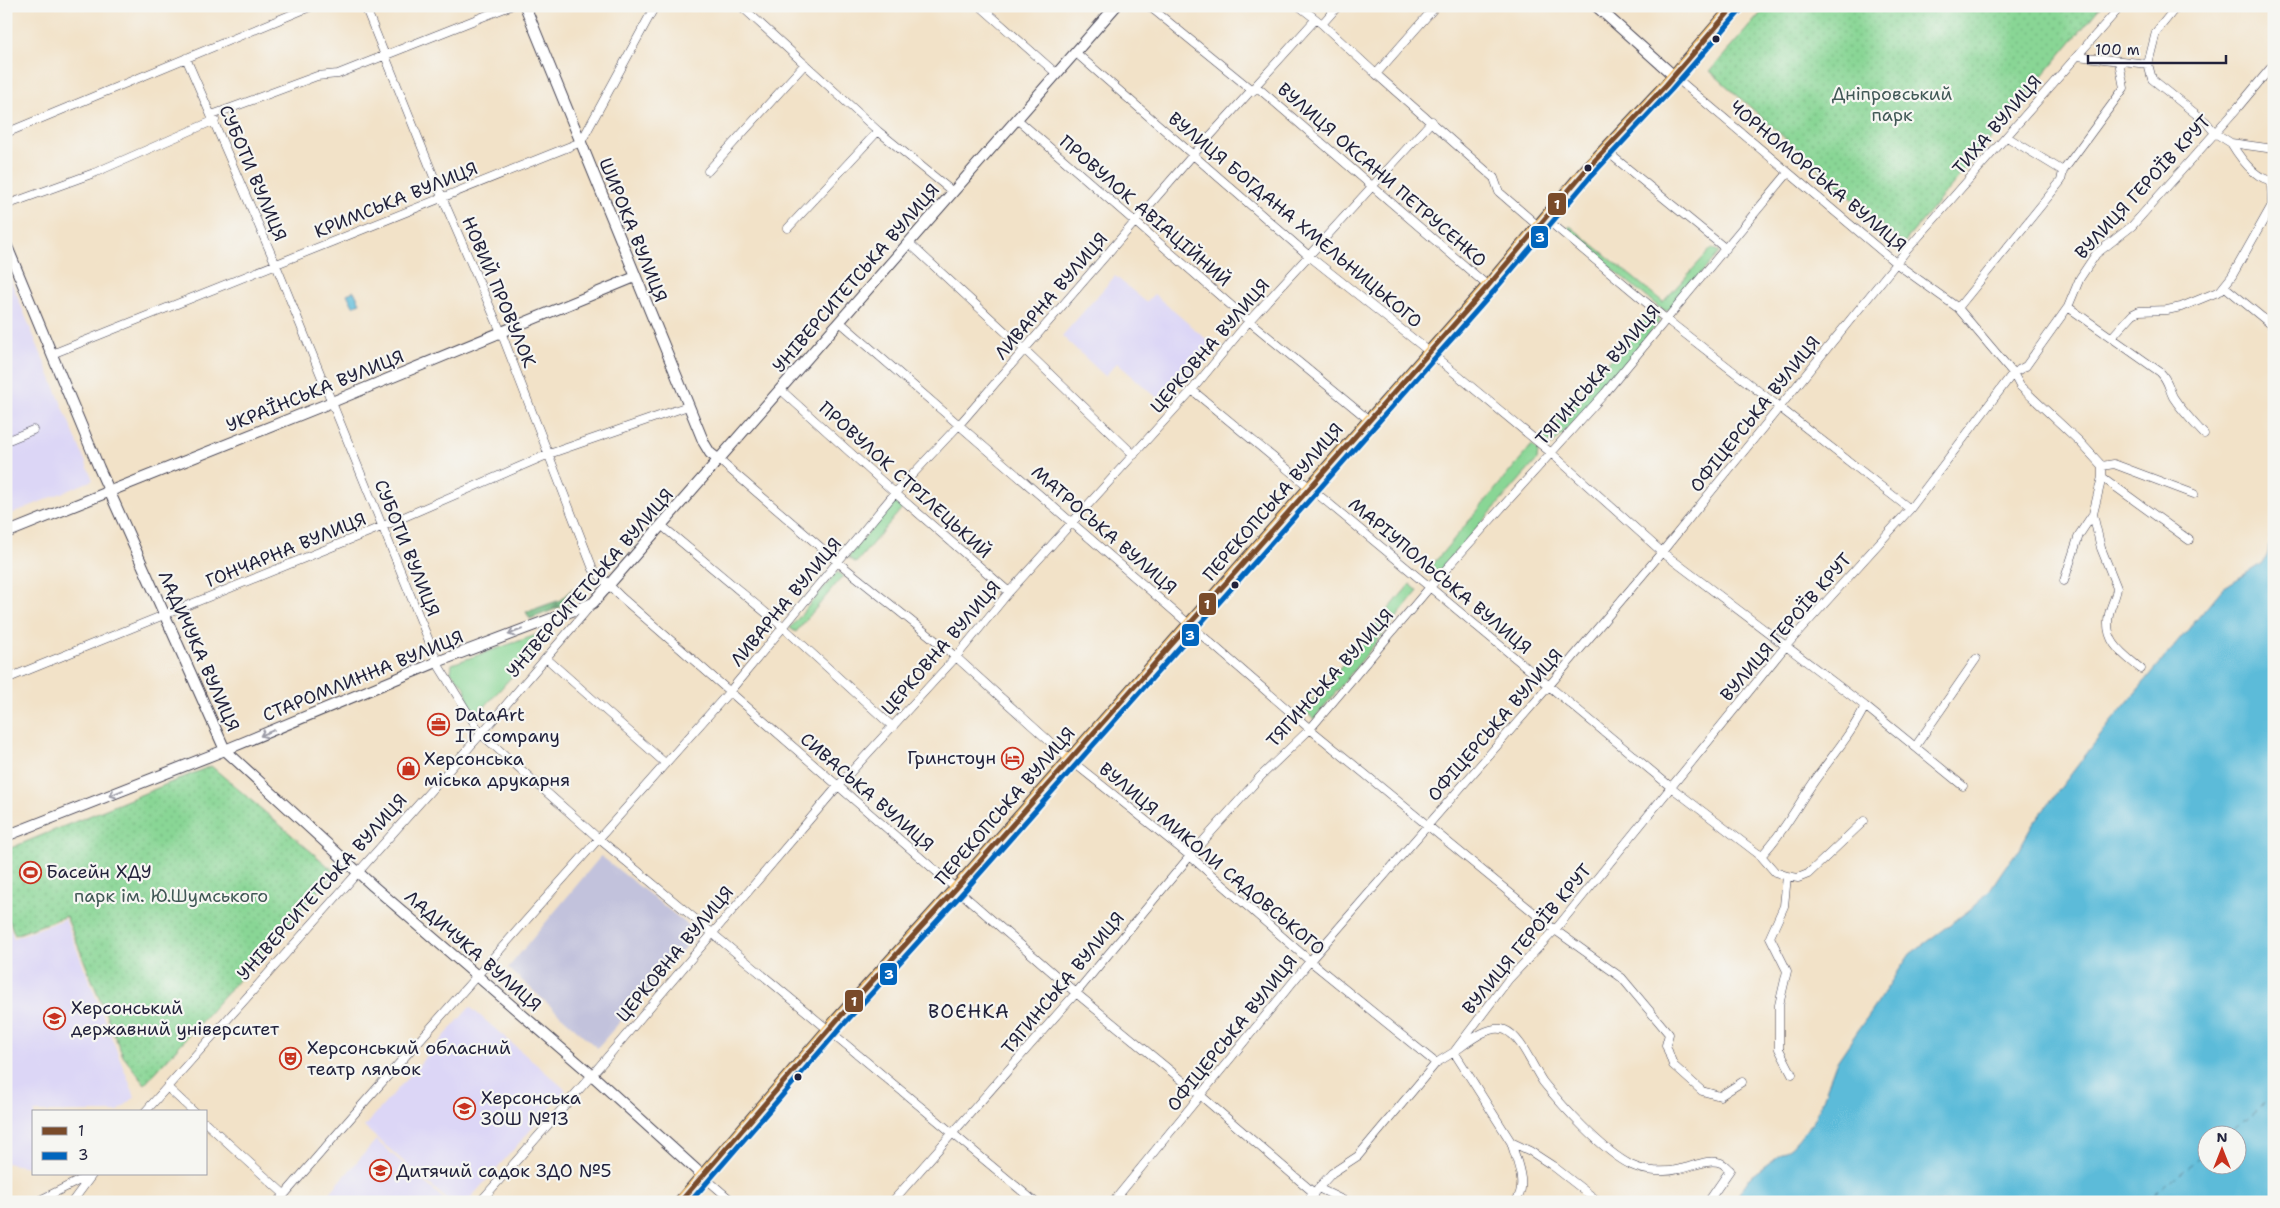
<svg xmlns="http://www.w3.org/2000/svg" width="2280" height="1208" viewBox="0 0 2280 1208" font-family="'Shantell Sans',sans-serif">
<defs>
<pattern id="forest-firs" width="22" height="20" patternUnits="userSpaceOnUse" patternTransform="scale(1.25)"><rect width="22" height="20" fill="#6eb77e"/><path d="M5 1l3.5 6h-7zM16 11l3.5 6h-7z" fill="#5a9468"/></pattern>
<pattern id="park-dots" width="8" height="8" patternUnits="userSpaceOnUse" patternTransform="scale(1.25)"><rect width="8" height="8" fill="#89d695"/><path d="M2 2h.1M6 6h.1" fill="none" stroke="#76b781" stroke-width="1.8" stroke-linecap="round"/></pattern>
</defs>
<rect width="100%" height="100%" fill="#f6f6f2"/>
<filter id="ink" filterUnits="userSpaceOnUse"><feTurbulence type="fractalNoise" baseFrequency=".02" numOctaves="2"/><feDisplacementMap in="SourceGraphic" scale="10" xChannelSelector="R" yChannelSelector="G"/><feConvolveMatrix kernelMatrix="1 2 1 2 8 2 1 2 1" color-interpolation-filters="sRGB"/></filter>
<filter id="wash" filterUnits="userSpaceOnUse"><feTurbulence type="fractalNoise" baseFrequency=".0096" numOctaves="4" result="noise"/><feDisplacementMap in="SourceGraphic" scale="20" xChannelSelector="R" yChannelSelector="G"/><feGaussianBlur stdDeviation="1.12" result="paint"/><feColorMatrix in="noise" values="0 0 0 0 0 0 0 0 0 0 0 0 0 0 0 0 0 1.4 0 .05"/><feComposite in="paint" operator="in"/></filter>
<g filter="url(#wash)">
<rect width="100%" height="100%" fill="#f2e2c8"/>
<path fill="#dcd6f6" d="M6 269 93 480 6 516Z
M1115 276 1146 302 1154 294 1214 346 1162 402 1117 363 1105 376 1062 336Z
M6 918 14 938 65 919 135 1097 117 1112H34V1168L6 1163Z
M470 1007 566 1090 467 1202H450L364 1127Z
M376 1140 447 1202H322Z"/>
<path fill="#c2c2dc" d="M601 856 698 933 597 1048 508 968Z"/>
<path fill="#89d695" stroke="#567c68" d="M1570 226 1663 302 1712 248 1720 252 1671 308 1666 311 1660 308 1566 231Z
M1651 313 1660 321 1602 392 1552 445 1543 438Z
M1532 445 1538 451 1537 460 1440 570 1428 575 1423 571 1429 569Z
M895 500 903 507 856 563 848 557Z
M837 572 843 576 796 632 790 628Z
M1410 584 1418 591 1314 719 1304 710Z
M554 629 480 712 476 713 469 705 465 687 451 672 452 664Z"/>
<path fill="url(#forest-firs)" stroke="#486c5c" d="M572 589 576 591 571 603 530 619 526 612 560 600Z"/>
<path fill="url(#park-dots)" stroke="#567c68" d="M1767 6H2101L1903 244 1710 71Z
M211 766 335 872 145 1084 123 1056 66 916 15 935 6 913V850Z"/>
<path fill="#5bbbd9" stroke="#3e6e8a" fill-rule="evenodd" d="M354 291 360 303 353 306 347 294Z
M2274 505V1202H1733L1751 1176 1792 1146 1812 1123 1818 1112 1836 1063 1910 954 1976 905 1989 891 2005 867 2019 849 2033 824 2110 723 2223 588 2261 564 2268 554ZM2208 1136H2238V1166H2208Z"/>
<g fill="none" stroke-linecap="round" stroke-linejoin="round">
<path stroke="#365872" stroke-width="1" stroke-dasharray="6 5" stroke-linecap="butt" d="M2226 1136 2274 1096
M2146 1202 2208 1151"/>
</g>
</g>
<g filter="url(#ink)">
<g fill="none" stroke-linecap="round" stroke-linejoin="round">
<defs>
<path id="minor" d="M365 6 442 197 501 332 593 569 621 597 1076 993 1200 1095 1314 1193 1311 1202
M741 6 878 131 953 192
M980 6 1057 74
M1149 6 1253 91
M1299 6 1322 24 1376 74 1494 178 1499 192 1538 226
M1322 24 1338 6
M1076 53 1309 256 1421 345 1550 452 1662 552 1865 706 1963 786
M2077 56 2148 64 2152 79 2206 122 2215 133 2231 143 2274 149
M186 58 276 265 440 668 481 734 598 838 1035 1202
M2148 64 2156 32 2177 6
M1376 74 1436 6
M1674 76 1897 264 1958 308 2013 373 2020 386 2080 442 2102 466 2114 464 2194 494
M1257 87 1488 286
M212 115 317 76 338 74 510 6
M1018 120 1249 321 1369 420
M6 133 312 6
M2007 137 2063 171
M2231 143C2240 158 2255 180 2274 181
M1605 150 1726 249
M708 171 805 64
M6 205 94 173 215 120
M1545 218 1666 319 1910 509
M788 228 878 131
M909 243 1025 350 1134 455
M2224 286 2274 327
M2068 307 2160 372C2169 381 2168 387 2173 397 2182 411 2193 422 2204 434
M1958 308 2061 181 2063 171 2124 88 2119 62
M840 322 1310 729 1555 930 1622 978 1669 1034 1666 1045 1673 1065 1702 1091 1720 1096 1742 1082
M2112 337 2133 314 2139 311 2167 310 2181 307 2220 291 2232 276 2272 205 2271 182
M52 354 581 142 655 6
M781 390 895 493 1009 592
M1192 390 1672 788 1761 856 1775 872 1787 876 1784 906 1770 937 1787 971 1779 1005V1049L1792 1074
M6 441 33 430
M719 460 839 563 956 657 1069 759 1190 856 1310 961 1436 1063
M2102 466V477L2093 514 2101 548 2117 588C2116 597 2111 605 2109 614 2103 642 2123 654 2141 669
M2102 477 2189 540
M661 525 784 628 893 727
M2064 581 2079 535 2093 514
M546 658 665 763
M6 679 381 527 549 454 688 406
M1915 747 1976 659
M1761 856C1782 834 1796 808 1813 783 1831 757 1851 735 1865 706
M1787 876 1798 878 1808 874 1864 821
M167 1087 194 1112
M145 1112 481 734 593 603
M206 1123 284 1194
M1511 1142C1516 1160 1529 1186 1515 1202
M703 1176 733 1202
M1318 1188 1347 1202
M1311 1196 1332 1173 1358 1156 1436 1063 1454 1052 1508 980 1555 930 1785 647 1910 509 2013 373 2026 366 2068 307 2080 278 2096 254 2132 226 2239 106 2274 64
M36 1202 92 1174
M72 1202 92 1175
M278 1202 362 1105 730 691 895 493 959 425 1192 156 1315 20
M480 1202 592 1075 838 786 956 657 1009 592 1192 390 1249 321 1432 121
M892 1202 1076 993 1190 856 1260 777 1310 729 1430 587 1605 393 1788 173
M1113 1202 1310 961 1548 687 1662 552 1906 251 2121 6
M1599 1202 1553 1166 1530 1151 1511 1142 1454 1052C1467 1043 1488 1024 1505 1030 1521 1036 1533 1068 1543 1082 1563 1107 1603 1151 1631 1165 1646 1172 1665 1173 1680 1169 1692 1167 1709 1158 1721 1163 1724 1164 1727 1168 1730 1170L1708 1202"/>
<path id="tertiary" d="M525 6 704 443 710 453 719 460
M1596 6 1674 76
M6 244 99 468 225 750 373 886 592 1075 703 1176
M6 533 332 402 635 277
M6 836 225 750 437 662 593 603 1116 6"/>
<path id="primary" d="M680 1202 837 1020 961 883 1488 286 1585 171 1666 85 1734 6"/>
</defs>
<use href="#minor" stroke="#413f50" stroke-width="9"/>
<use href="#tertiary" stroke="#413f50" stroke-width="12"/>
<use href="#primary" stroke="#413f50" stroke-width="14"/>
<use href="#minor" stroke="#fff" stroke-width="8"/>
<use href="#tertiary" stroke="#fff" stroke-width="10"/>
<use href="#primary" stroke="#f6c06b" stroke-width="12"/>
<defs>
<path id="bus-1" d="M680 1202 837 1020 961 883 1488 286 1585 171 1666 85 1734 6"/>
<path id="bus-2" d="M690 1202 843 1025 967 888 1494 291 1591 176 1671 90 1740 11"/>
</defs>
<use href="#bus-1" stroke="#f6f6f2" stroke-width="9"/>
<use href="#bus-2" stroke="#f6f6f2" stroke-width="9"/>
<use href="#bus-1" stroke="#7a4b2a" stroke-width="5"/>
<use href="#bus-2" stroke="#0065bd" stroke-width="5"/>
</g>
<defs><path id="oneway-shaft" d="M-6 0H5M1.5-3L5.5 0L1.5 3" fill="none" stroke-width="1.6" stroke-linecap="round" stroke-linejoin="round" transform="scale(1.25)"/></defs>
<g stroke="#9c9ca7">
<use href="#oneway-shaft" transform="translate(515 632) rotate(159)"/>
<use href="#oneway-shaft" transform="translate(267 733) rotate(157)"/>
<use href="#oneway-shaft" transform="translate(116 793) rotate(158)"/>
</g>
</g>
<defs>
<symbol id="office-ring" viewBox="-11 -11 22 22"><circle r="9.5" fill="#f6f6f2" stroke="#c8321e" stroke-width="1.5"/><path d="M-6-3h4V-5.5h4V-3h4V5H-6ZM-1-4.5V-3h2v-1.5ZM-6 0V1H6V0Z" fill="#c8321e"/></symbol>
<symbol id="hotel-ring" viewBox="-11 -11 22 22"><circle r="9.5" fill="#f6f6f2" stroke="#c8321e" stroke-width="1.5"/><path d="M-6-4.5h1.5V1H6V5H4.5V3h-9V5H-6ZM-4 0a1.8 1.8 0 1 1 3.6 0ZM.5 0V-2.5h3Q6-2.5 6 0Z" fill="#c8321e"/></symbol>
<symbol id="shop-ring" viewBox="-11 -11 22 22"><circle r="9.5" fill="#f6f6f2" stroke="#c8321e" stroke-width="1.5"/><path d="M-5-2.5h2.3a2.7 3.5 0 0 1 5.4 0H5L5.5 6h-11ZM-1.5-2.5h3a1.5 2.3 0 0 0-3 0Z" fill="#c8321e"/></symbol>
<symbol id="stadium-ring" viewBox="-11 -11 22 22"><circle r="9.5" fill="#f6f6f2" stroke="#c8321e" stroke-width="1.5"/><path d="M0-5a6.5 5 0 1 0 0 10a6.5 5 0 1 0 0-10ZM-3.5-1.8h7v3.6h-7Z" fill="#c8321e"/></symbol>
<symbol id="university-ring" viewBox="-11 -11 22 22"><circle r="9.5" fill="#f6f6f2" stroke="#c8321e" stroke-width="1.5"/><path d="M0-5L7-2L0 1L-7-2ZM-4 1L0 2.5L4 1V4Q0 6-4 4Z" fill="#c8321e"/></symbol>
<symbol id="theatre-ring" viewBox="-11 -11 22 22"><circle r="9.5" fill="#f6f6f2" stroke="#c8321e" stroke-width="1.5"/><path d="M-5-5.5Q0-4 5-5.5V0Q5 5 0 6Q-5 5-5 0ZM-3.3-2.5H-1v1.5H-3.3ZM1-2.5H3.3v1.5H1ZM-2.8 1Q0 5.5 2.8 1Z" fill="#c8321e"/></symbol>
<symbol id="school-ring" viewBox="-11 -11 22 22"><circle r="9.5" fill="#f6f6f2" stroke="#c8321e" stroke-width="1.5"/><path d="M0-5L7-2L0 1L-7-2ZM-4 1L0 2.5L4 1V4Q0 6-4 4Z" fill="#c8321e"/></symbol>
</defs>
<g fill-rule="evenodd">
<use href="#office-ring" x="426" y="712" width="25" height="25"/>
<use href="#hotel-ring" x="1000" y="746" width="25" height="25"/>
<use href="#shop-ring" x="396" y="756" width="25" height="25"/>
<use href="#stadium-ring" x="18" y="860" width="25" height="25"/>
<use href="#university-ring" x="42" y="1006" width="25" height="25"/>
<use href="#theatre-ring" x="278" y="1046" width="25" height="25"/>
<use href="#school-ring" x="452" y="1096" width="25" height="25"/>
<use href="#school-ring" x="368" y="1158" width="25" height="25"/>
</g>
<g fill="#22223b" stroke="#f6f6f2" stroke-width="2">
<circle cx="1716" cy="39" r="4.5"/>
<circle cx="1588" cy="168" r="4.5"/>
<circle cx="1235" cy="585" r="4.5"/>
<circle cx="798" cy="1077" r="4.5"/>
</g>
<g text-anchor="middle" stroke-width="4.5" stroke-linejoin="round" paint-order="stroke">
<g font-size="18" fill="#415856" stroke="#f6f6f2">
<text x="1892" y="100">Дніпровський<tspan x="1892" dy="21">парк</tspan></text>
<text x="171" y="902">парк ім. Ю.Шумського</text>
</g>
<g font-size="18" fill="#22223b" stroke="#f6f6f2">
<text transform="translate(1997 125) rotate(-49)" y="6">ТИХА ВУЛИЦЯ</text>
<text transform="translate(253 173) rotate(67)" y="6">СУБОТИ ВУЛИЦЯ</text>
<text transform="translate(1382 175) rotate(41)" y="6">ВУЛИЦЯ ОКСАНИ ПЕТРУСЕНКО</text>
<text transform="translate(1818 176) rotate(40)" y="6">ЧОРНОМОРСЬКА ВУЛИЦЯ</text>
<text transform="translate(2143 187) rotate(-47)" y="6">ВУЛИЦЯ ГЕРОЇВ КРУТ</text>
<text transform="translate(396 200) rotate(-22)" y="6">КРИМСЬКА ВУЛИЦЯ</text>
<text transform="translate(1145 211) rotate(41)" y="6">ПРОВУЛОК АВІАЦІЙНИЙ</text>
<text transform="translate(1295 220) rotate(40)" y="6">ВУЛИЦЯ БОГДАНА ХМЕЛЬНИЦЬКОГО</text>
<text transform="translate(633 230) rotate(68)" y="6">ШИРОКА ВУЛИЦЯ</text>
<text transform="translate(856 278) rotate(-49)" y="6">УНІВЕРСИТЕТСЬКА ВУЛИЦЯ</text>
<text transform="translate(499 292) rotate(67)" y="6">НОВИЙ ПРОВУЛОК</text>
<text transform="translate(1051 296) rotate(-49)" y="6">ЛИВАРНА ВУЛИЦЯ</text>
<text transform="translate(1210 346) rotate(-49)" y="6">ЦЕРКОВНА ВУЛИЦЯ</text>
<text transform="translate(1598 375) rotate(-49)" y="6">ТЯГИНСЬКА ВУЛИЦЯ</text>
<text transform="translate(315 391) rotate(-22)" y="6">УКРАЇНСЬКА ВУЛИЦЯ</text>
<text transform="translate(1755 414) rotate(-51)" y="6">ОФІЦЕРСЬКА ВУЛИЦЯ</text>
<text transform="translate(905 480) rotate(42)" y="6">ПРОВУЛОК СТРІЛЕЦЬКИЙ</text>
<text transform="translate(1273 502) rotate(-49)" y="6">ПЕРЕКОПСЬКА ВУЛИЦЯ</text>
<text transform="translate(1104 530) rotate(41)" y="6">МАТРОСЬКА ВУЛИЦЯ</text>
<text transform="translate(407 548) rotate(68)" y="6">СУБОТИ ВУЛИЦЯ</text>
<text transform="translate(286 550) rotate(-22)" y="6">ГОНЧАРНА ВУЛИЦЯ</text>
<text transform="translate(1440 576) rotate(40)" y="6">МАРІУПОЛЬСЬКА ВУЛИЦЯ</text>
<text transform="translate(590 583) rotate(-49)" y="6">УНІВЕРСИТЕТСЬКА ВУЛИЦЯ</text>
<text transform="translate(786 602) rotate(-50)" y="6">ЛИВАРНА ВУЛИЦЯ</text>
<text transform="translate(1786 627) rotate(-49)" y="6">ВУЛИЦЯ ГЕРОЇВ КРУТ</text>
<text transform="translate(941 648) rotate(-49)" y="6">ЦЕРКОВНА ВУЛИЦЯ</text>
<text transform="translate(199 651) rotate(66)" y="6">ЛАДИЧУКА ВУЛИЦЯ</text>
<text transform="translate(363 676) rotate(-22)" y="6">СТАРОМЛИННА ВУЛИЦЯ</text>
<text transform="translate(1330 678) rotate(-48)" y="6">ТЯГИНСЬКА ВУЛИЦЯ</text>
<text transform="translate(1495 725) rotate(-49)" y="6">ОФІЦЕРСЬКА ВУЛИЦЯ</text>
<text transform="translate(867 792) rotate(41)" y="6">СИВАСЬКА ВУЛИЦЯ</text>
<text transform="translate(1005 806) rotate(-49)" y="6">ПЕРЕКОПСЬКА ВУЛИЦЯ</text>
<text transform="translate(1212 859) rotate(40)" y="6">ВУЛИЦЯ МИКОЛИ САДОВСЬКОГО</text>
<text transform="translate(322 887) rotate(-48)" y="6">УНІВЕРСИТЕТСЬКА ВУЛИЦЯ</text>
<text transform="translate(1527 939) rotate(-50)" y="6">ВУЛИЦЯ ГЕРОЇВ КРУТ</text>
<text transform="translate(473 951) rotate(41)" y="6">ЛАДИЧУКА ВУЛИЦЯ</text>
<text transform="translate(675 954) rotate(-50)" y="6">ЦЕРКОВНА ВУЛИЦЯ</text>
<text transform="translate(1063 983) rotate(-50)" y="6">ТЯГИНСЬКА ВУЛИЦЯ</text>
<text transform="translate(1232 1033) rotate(-51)" y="6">ОФІЦЕРСЬКА ВУЛИЦЯ</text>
</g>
<g font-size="18" fill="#22223b" stroke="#f6f6f2" text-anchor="start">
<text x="455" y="721">DataArt<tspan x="455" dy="21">IT company</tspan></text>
<text x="996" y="764" text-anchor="end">Гринстоун</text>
<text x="424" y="765">Херсонська<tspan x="424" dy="21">міська друкарня</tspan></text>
<text x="46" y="878">Басейн ХДУ</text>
<text x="71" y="1014">Херсонський<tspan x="71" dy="21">державний університет</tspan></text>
<text x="307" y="1054">Херсонський обласний<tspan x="307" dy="21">театр ляльок</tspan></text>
<text x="481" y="1104">Херсонська<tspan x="481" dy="21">ЗОШ №13</tspan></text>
<text x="396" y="1177">Дитячий садок ЗДО №5</text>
</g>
<g font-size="19" letter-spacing="1" fill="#22223b" stroke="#f6f6f2">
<text x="969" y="1018">ВОЄНКА</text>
</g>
</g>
<g stroke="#f6f6f2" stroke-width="2">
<rect x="1547" y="192" width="20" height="24" rx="5" fill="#7a4b2a"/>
<rect x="1530" y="225" width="19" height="24" rx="5" fill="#0065bd"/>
<rect x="1198" y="592" width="19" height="24" rx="5" fill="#7a4b2a"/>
<rect x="1181" y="623" width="19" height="24" rx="5" fill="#0065bd"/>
<rect x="879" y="962" width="19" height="24" rx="5" fill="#0065bd"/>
<rect x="844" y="989" width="20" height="24" rx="5" fill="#7a4b2a"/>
</g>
<g font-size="14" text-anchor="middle" font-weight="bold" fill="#fff">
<text x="1557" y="209">1</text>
<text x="1540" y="242">3</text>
<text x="1207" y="609">1</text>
<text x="1190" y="640">3</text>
<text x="889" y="979">3</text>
<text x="854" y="1006">1</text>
</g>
<rect width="2280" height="1208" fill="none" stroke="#f6f6f2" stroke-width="25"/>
<rect x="32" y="1110" width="175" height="65" fill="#f6f6f2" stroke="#a1a1a9"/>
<rect x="42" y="1127" width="25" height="8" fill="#7a4b2a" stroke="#a1a1a9"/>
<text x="78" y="1136" font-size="15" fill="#22223b">1</text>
<rect x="42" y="1152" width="25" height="8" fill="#0065bd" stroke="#a1a1a9"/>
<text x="78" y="1160" font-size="15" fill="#22223b">3</text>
<g transform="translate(2222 1150)"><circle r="24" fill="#f6f6f2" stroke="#a1a1a9"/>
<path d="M0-4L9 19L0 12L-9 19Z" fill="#c8321e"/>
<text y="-8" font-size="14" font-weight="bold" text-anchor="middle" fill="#22223b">N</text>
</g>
<path d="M2088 55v8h138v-8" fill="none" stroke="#22223b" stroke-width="2.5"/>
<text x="2095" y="55" font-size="15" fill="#22223b" stroke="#f6f6f2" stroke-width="4" paint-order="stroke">100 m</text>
</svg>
